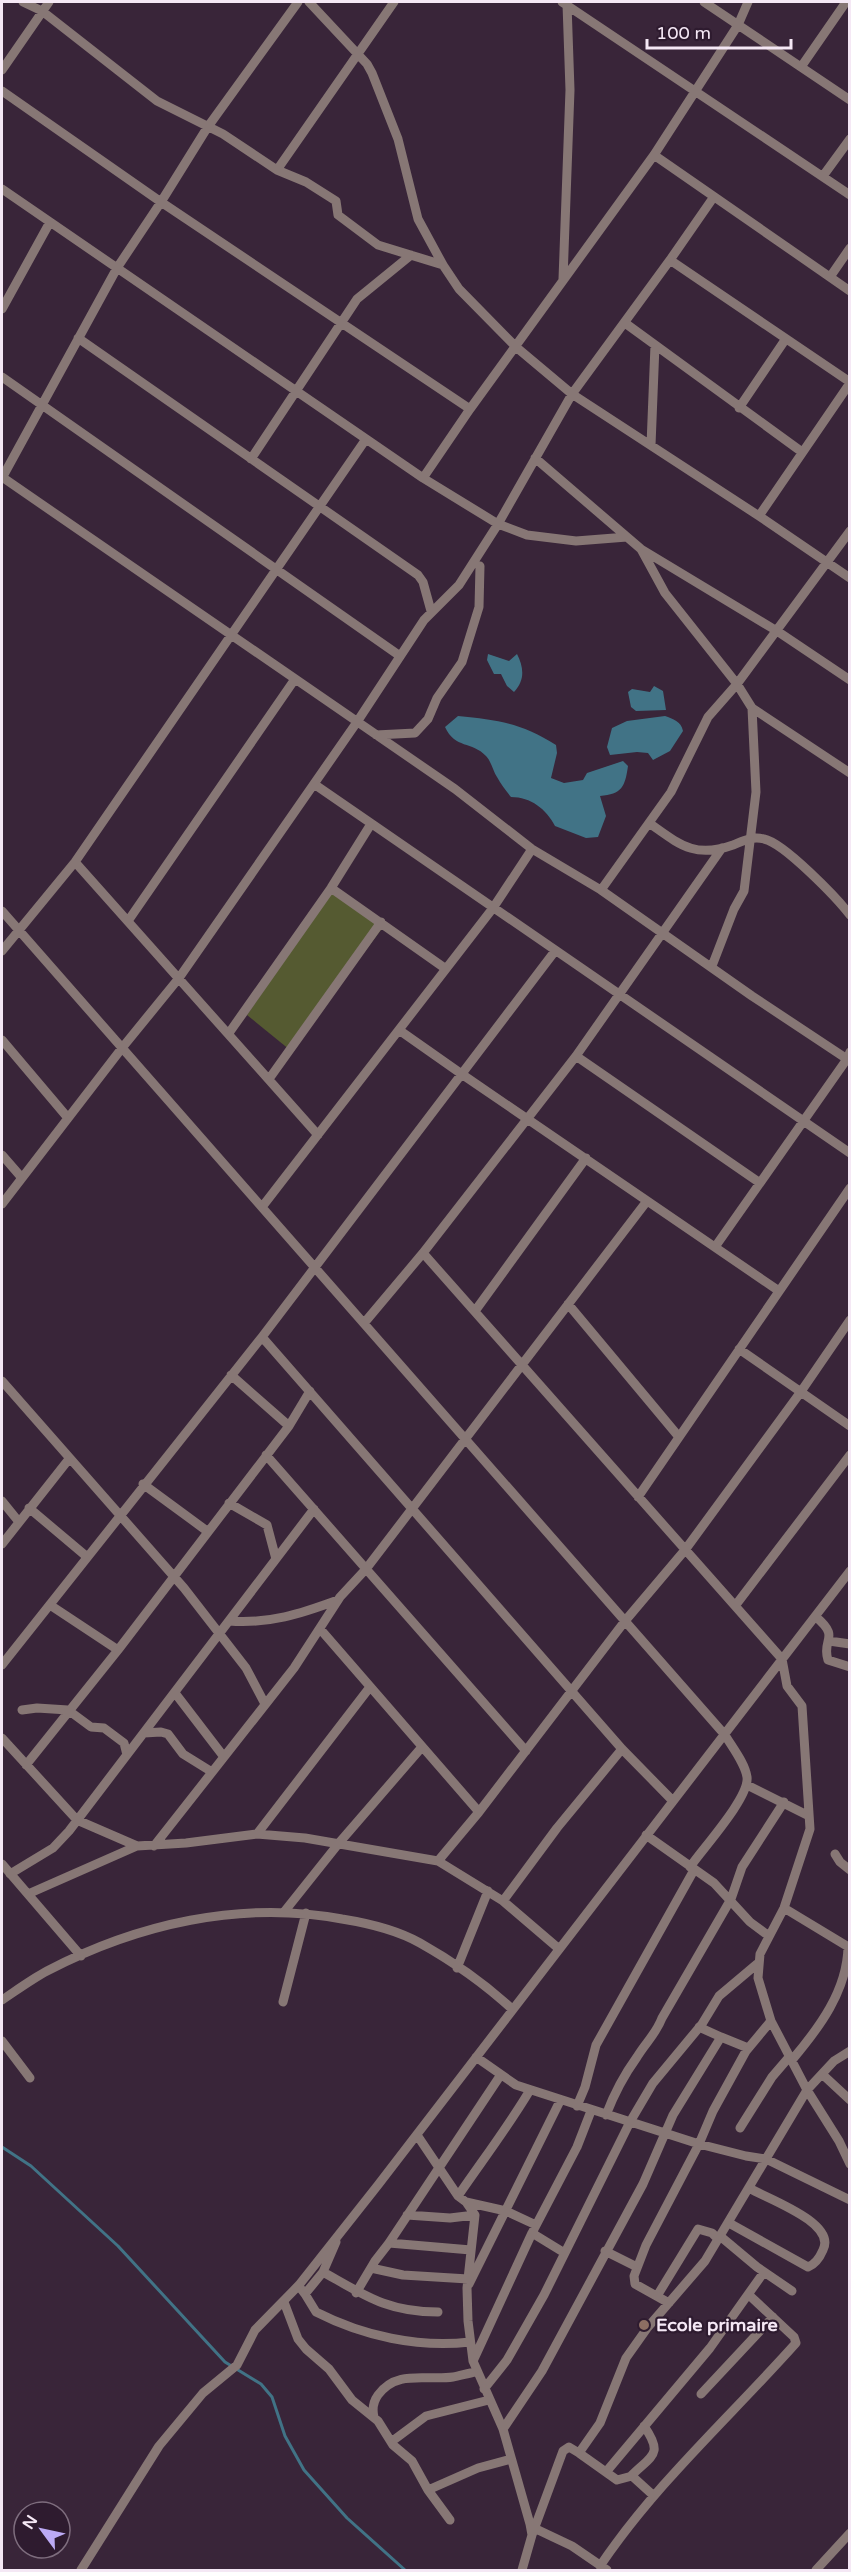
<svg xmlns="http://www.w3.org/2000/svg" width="851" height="2572" viewBox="0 0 851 2572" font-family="'Varela Round',sans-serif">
<rect width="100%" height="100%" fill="#392539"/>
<path fill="#555a31" d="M332 890 384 926 290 1050 247 1015Z"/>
<path fill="#417386" d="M488 654 509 661 517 654C524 668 525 680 514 692L507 686 501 674H494L487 660Z
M654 686 663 691 666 710 636 711 631 707 628 692 632 689 650 692Z
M458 716C498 720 521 723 556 745L557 753 551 778 564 783 583 780 587 773 623 761 628 766C625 787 622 794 600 796L606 816 598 837 586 838 555 826C546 809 531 797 511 797 506 791 501 784 497 777 493 771 491 761 486 756 472 741 455 749 445 727Z
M665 716C673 719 681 721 683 731L670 751 653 760 648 753 637 752 610 755 607 747 612 728 627 721Z"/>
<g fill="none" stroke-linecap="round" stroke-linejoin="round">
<path stroke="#417386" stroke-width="3" d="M2 2147 31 2166 118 2246 225 2362 261 2384 272 2397 285 2436 304 2470 347 2518 405 2570"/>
<path stroke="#877775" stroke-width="9" d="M23 2 42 11 157 101 223 134 277 170 306 182 336 201 338 215 378 245 443 265 459 289 516 347 572 394 759 516 850 578
M309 2 367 64 372 73 398 139 418 219 443 265
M562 2 850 195
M704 2 850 100
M801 67 846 2
M2 70 49 2
M2 91 161 202 470 409
M654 155 850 291
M277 170 394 2
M823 176 850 139
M2 189 423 478 498 524 527 535 576 541 627 537
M670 260 850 382
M830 277 850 248
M563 279 570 90 567 4
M2 309 50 222
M625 323 802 452
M78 338 418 575 423 582 431 611
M2 377 400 656
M739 408 785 340
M651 445 655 345
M535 458 641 549 777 631 850 680
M251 459 357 299 411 255
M2 477 455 789 532 849 601 890 752 996 850 1061
M2 478 117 268 161 202 207 128 298 2
M423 478 470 409 654 155 738 25 748 2
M759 516 850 383
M641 549 665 593 737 684 752 708 850 773
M376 735 415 733 428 719 437 698 462 662 479 607 480 566
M314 784 850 1153
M649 823C679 844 694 859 733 845 743 841 752 836 764 839 784 843 837 898 850 915
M75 862 318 1135
M331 888 446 969
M601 890 671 792 708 717 737 684 850 531
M2 911 725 1735C732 1747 745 1763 747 1777 750 1797 703 1848 690 1867
M128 921 295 679
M2 951 75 862 366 439
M712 966 734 909 744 891 756 792 752 708
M399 1030 463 1075 779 1291
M229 1033 331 888 371 824
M2 1040 68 1118
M576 1056 760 1183
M269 1079 381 922
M2 1155 22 1178
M2 1204 122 1048 179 978 357 722 424 620 459 585 498 524 572 394 670 260 713 198
M262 1207 493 908 532 849
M715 1247 847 1059 850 1052
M423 1253 782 1659 787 1686 802 1706 810 1829 784 1908 760 1954 758 1978 771 2021 807 2090 839 2141 850 2164
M568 1304 679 1437
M475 1311 586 1158
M365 1322 423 1253 576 1056 722 848
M262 1337 622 1749 672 1800
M739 1349 850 1426
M231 1375 289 1426
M2 1381 184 1588 246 1668 265 1704
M266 1455 526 1751
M143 1484 207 1531
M638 1497 850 1188
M2 1501 19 1522
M229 1503 267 1525 276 1559
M29 1508 86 1556
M2 1544 69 1459
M50 1605 118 1650
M735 1606 850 1455
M816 1617C841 1638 821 1639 828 1660L850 1667
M229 1621C270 1624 300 1614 338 1600
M321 1630 479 1812
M829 1641 850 1644
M2 1665 262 1337 555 951
M175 1693 224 1757
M22 1710 37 1708 68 1710 91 1727 104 1728 124 1743 127 1755
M144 1733 161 1732 168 1734 183 1754 212 1772
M2 1738 77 1820 137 1846
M26 1765 118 1650 289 1426 310 1391
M747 1785 809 1816
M257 1834 370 1687
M646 1835 714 1883 750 1922 769 1936
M154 1846 294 1668 340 1597 366 1569 647 1201
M835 1854 840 1862 850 1870
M438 1861 479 1812 625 1621 685 1550 800 1393 850 1320
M2 1864 81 1956
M10 1874 53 1848 69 1831 314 1509
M28 1894 137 1846 186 1843 257 1834 305 1838 438 1861 503 1901 558 1948
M503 1901 557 1828 622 1749
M784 1908 850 1948
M284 1912 339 1843 422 1747
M457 1968 488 1891
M2 2000C17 1990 32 1979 47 1971 137 1924 241 1900 342 1919 367 1923 397 1930 420 1943 452 1961 485 1984 512 2009
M283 2002 306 1913
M721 2037 748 2048
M2 2041 30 2078
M476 2057 516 2085 699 2144 746 2156 766 2159 850 2200
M792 2060C819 2028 847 1991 848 1947
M822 2074 850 2100
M577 2106 585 2087 596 2045 694 1870
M606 2115C614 2094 624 2075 637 2057 646 2042 656 2034 662 2018L731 1899 742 1867 784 1802
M740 2128 772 2077 790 2056
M417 2135 458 2196 466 2202 475 2215 467 2288 468 2321 473 2361 503 2429 530 2524 532 2535 522 2570
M458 2196C482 2161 508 2127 530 2090
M466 2202 506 2211 536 2225
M407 2215 450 2218 475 2215
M729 2223 808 2267C816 2264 820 2257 823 2250 837 2223 768 2199 749 2188
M532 2233 563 2252
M720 2236 757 2267 792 2291
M389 2243 471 2250
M605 2251 637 2267
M371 2268 403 2275 468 2279
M323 2272C364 2295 387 2312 438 2312
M469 2284 560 2101
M302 2290 305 2294 323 2272 336 2242
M356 2293 375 2261 389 2243 500 2076
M305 2294 316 2312C363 2336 418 2348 470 2342
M657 2296 698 2229 712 2233 718 2239
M284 2302 298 2339 306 2349 329 2369 352 2400 378 2421 393 2445 412 2461 428 2490 450 2520
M669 2303 635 2284 634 2276 646 2245 699 2144 713 2111 746 2051 771 2021
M473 2361 532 2233 577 2147 591 2111
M484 2389 507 2360 544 2295 630 2122 653 2083 702 2024 719 1996 757 1964
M701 2394 773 2317
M374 2417C372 2409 373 2402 378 2395 397 2369 426 2381 453 2377 460 2376 468 2373 476 2372
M503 2429 542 2371 643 2184 673 2115 721 2037 699 2027
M391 2442 426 2416 489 2400
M579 2453 617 2480 632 2476 654 2496
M606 2472 710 2348 764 2272
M631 2476C652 2455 664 2455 644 2426
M428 2490 478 2468 511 2459
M534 2528 572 2546 607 2570
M532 2535 563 2451 569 2447 579 2453 600 2423 626 2358 648 2327 705 2261 807 2090 834 2061 850 2051
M600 2566C656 2483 730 2417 796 2343L794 2337 749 2295
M81 2570 159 2446 203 2393 237 2365 255 2330 299 2285 378 2185 850 1571
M816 2570 850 2533"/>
</g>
<circle fill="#8d6e63" stroke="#2e1b2f" stroke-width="2" cx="644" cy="2325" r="6"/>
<g text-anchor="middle" stroke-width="4.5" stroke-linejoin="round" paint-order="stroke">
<g font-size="18" font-weight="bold" fill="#f5e8f5" stroke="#2e1b2f" text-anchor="start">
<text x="656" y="2331">Ecole primaire</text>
</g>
</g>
<rect width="851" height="2572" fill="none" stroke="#f5e8f5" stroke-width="6"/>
<g transform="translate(42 2530) rotate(303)"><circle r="28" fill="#2e1b2f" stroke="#7e6d7e" stroke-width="1.5"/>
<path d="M0-4.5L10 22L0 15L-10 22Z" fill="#bcaaf5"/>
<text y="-9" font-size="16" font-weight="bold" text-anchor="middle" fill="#f5e8f5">N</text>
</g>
<path d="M647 39v9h144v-9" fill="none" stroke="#f5e8f5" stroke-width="3"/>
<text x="656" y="39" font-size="18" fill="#f5e8f5" stroke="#2e1b2f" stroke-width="4.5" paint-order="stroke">100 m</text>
</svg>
